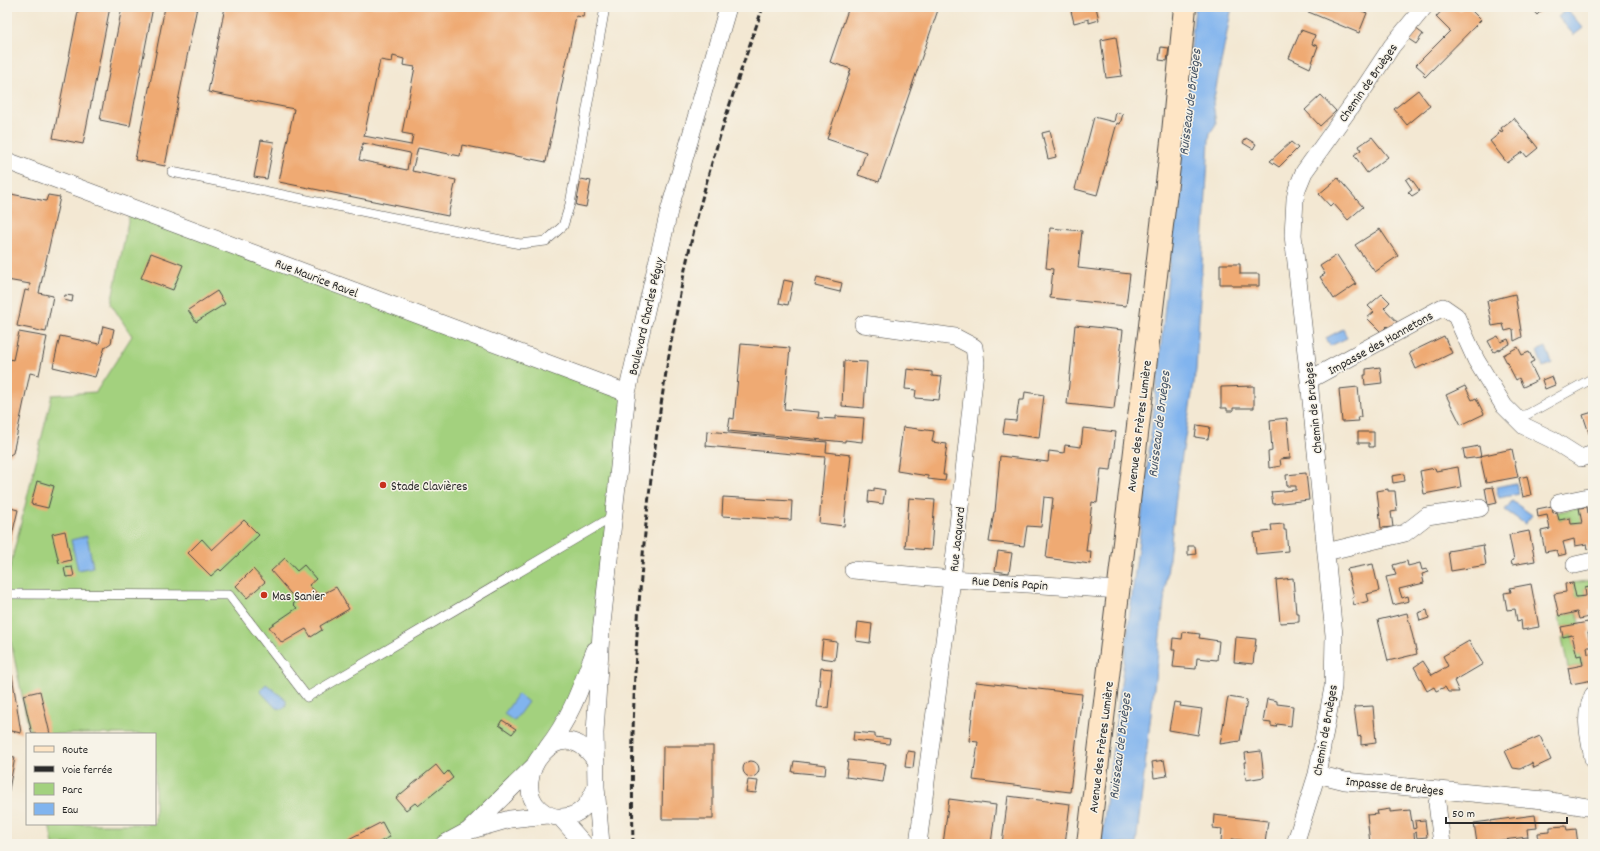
<svg xmlns="http://www.w3.org/2000/svg" width="1600" height="851" viewBox="0 0 1600 851" font-family="Dekko,sans-serif">
<rect width="100%" height="100%" fill="#f7f3e8"/>
<filter id="ink" filterUnits="userSpaceOnUse"><feTurbulence type="fractalNoise" baseFrequency=".025" numOctaves="2"/><feDisplacementMap in="SourceGraphic" scale="8" xChannelSelector="R" yChannelSelector="G"/><feConvolveMatrix kernelMatrix="1 2 1 2 8 2 1 2 1" color-interpolation-filters="sRGB"/></filter>
<filter id="wash" filterUnits="userSpaceOnUse"><feTurbulence type="fractalNoise" baseFrequency=".012" numOctaves="4" result="noise"/><feDisplacementMap in="SourceGraphic" scale="16" xChannelSelector="R" yChannelSelector="G"/><feGaussianBlur stdDeviation="0.9" result="paint"/><feColorMatrix in="noise" values="0 0 0 0 0 0 0 0 0 0 0 0 0 0 0 0 0 1.4 0 .05"/><feComposite in="paint" operator="in"/></filter>
<g filter="url(#wash)">
<rect width="100%" height="100%" fill="#f3e8d3"/>
<path fill="#a3d17e" stroke="#677e54" d="M131 207 627 393 601 633 545 751 443 844H53L49 824H155V734H30L7 623V580L52 395 96 392 132 336 111 304Z
M1579 508 1582 523 1571 524 1570 517 1559 520 1557 512Z
M1593 580V586L1585 588 1586 596 1576 597 1573 583Z
M1577 612 1579 624 1561 627 1559 616Z
M1572 635 1577 655H1581L1583 665 1568 668 1562 638Z"/>
<path fill="#81b4ee" stroke="#56708c" d="M1195 7H1232L1213 103 1216 124 1210 133 1209 140 1196 370 1178 480 1136 844H1101L1139 540 1160 355Z
M1567 9 1583 28 1574 35 1558 17Z
M1343 329 1347 338 1330 346 1326 338Z
M1546 347 1552 363 1543 367 1537 351Z
M1516 483 1519 494 1499 498 1496 487Z
M1512 501 1532 515 1525 524 1505 510Z
M87 536 93 567 78 570 71 540Z
M266 684 286 700V705L283 709 276 708 260 691Z
M518 694 528 702 514 721 504 714Z"/>
<g id="blocks">
<path fill="#efaa73" fill-rule="evenodd" d="M79 7H110L83 144 53 138Z
M122 7H153L130 126 100 120Z
M165 7H197L165 166 135 160Z
M225 7H585L583 17 576 16 546 162 462 145 460 156 418 148 412 171 456 180 448 216 279 182 294 109 208 92ZM393 56 404 59 403 65 415 67 402 133 413 135 411 145 364 136 380 60 392 62ZM363 143 410 153 407 170 359 160Z
M849 7H939L879 182 858 175 866 152 827 139 851 69 830 62Z
M1070 7H1096L1099 20 1089 23V19L1074 23Z
M1305 7H1352L1367 13 1359 33 1311 13 1303 10Z
M1445 7H1456L1460 11 1462 9 1459 7H1468L1481 20 1425 77 1423 75 1425 73 1416 65 1450 31 1436 17Z
M1530 7H1545L1537 15Z
M1415 28 1423 34 1416 44 1407 38Z
M1301 30 1315 35 1312 44 1318 46 1310 68 1289 58Z
M1116 37 1122 76 1106 78 1101 40Z
M1161 47 1169 48 1167 61 1159 60Z
M1418 90 1430 106 1407 125 1394 109Z
M1321 95 1336 111 1320 126 1305 110Z
M1116 112 1123 114 1120 124 1117 123 1097 195 1075 189 1094 117 1114 122Z
M1514 118 1538 148 1527 157 1523 152 1507 163 1490 141 1499 134 1497 132 1500 130 1501 132 1503 131 1501 128Z
M1050 131 1056 157 1048 159 1042 133Z
M1372 137 1388 157 1367 173 1354 155 1361 150 1359 146Z
M1246 138 1256 144 1253 149 1243 143Z
M261 140 274 142 267 179 254 177Z
M1291 142 1298 148 1279 167 1270 161Z
M1410 177 1420 191 1412 196 1408 192 1412 189 1406 180Z
M1338 178 1363 207 1348 220 1333 203 1330 206 1319 194Z
M581 179 591 181 586 207 576 205Z
M11 194 46 201 48 195 60 197 39 293 53 296 46 332 17 326 25 290 29 291 30 284 7 280V213Z
M1050 228 1082 231 1078 268 1130 274 1126 306 1050 298 1053 269 1046 268Z
M1380 229 1398 256 1375 272 1355 245Z
M151 253 183 265 173 290 141 278Z
M1337 255 1356 284 1334 299 1320 277 1325 274 1320 266Z
M1220 264H1240V274H1259V286H1232V284H1220Z
M817 277 842 283 840 292 815 286Z
M784 280 793 282 788 305 779 303Z
M217 291 225 304 196 322 188 310Z
M1382 294 1390 302 1384 308 1400 325 1393 332 1387 326 1381 332 1367 318 1374 312 1368 306Z
M1515 294 1522 337 1514 341 1513 329 1505 331 1503 324 1492 326 1487 301Z
M65 295 73 296 72 302 64 300Z
M1075 325 1123 330 1114 409 1067 404Z
M103 326 114 329 111 343 105 347 95 377 53 367 60 336 99 344Z
M19 332 47 337 39 375 30 373 13 453 10 455H7V372L10 359 13 360Z
M1444 336 1452 353 1425 366 1424 365 1416 369 1409 353Z
M1498 336 1501 342 1508 339 1510 344 1494 352 1488 341Z
M741 344 790 348 784 409 819 412 818 418 836 419V416L864 418 862 442 845 440V442L728 431 730 418 734 419Z
M1518 347 1522 355 1529 352 1534 361 1530 363 1538 380 1523 387 1519 378 1516 380 1503 355Z
M844 361 867 362 864 408 842 406Z
M1380 367 1382 383 1365 385 1364 375H1366V369Z
M907 369 932 372V376L942 377 939 400 915 398 916 390 905 389Z
M1552 376 1555 385 1545 389 1542 380Z
M1254 386V408H1233V411H1227V408H1221V387Z
M1465 386 1472 400 1476 398 1484 414 1461 425 1446 395Z
M1358 387 1361 417H1358L1359 421 1342 422 1339 389Z
M1025 392 1044 395 1039 438 1003 433 1005 420 1016 421 1019 400H1024Z
M1593 412V435L1590 436 1583 415Z
M1287 418 1290 458 1280 459 1281 466 1269 468 1268 452 1272 451 1270 420Z
M1197 425 1210 427 1208 439 1195 437Z
M903 427 934 431 932 442 947 444 943 475H946L945 481 928 479V476L897 471Z
M1083 428 1116 432 1111 470 1101 469 1097 503 1092 502 1086 551H1091L1090 564 1046 558 1053 498 1044 497 1041 527 1027 526 1024 546 989 542 994 512H995L1000 456 1048 462 1049 451 1064 453 1065 445 1081 447Z
M707 431 827 442 826 452 851 455 844 526 819 523 825 457 706 446Z
M1358 432H1374V447H1369V443H1358Z
M1479 446 1481 457 1465 459 1463 449Z
M1512 449 1518 477 1486 483 1480 456Z
M1458 467 1461 487 1424 494 1420 471 1435 468 1436 471Z
M1306 473 1309 500 1273 504 1271 492 1296 490V486H1287L1286 475Z
M1404 474 1405 481 1393 483 1392 476Z
M1527 476 1531 495 1523 497 1519 478Z
M37 481 54 486 48 508 31 504Z
M1493 487 1497 503 1488 505 1485 488Z
M874 488 885 490 883 504 868 502 869 490 874 491Z
M1388 489V491H1395L1397 511 1391 512 1393 527 1381 528 1377 491Z
M723 497 792 501 791 520 722 516Z
M909 498 935 500 931 550 905 548Z
M1552 506 1553 513 1557 512 1559 520 1570 518 1571 524 1582 523 1579 508 1587 507 1588 513 1593 512V548L1588 549 1587 544 1575 546 1574 539 1563 542 1566 554 1558 556 1556 550 1545 552 1541 531 1550 529 1547 515 1538 517 1537 509Z
M7 507 18 510 8 552H7Z
M244 520 259 535 221 571 219 569 211 576 188 553 202 539 212 550Z
M1284 524V530H1286L1288 551 1256 554 1254 533 1272 531 1271 525Z
M65 531 71 560 59 563 52 534Z
M1529 531 1535 561 1512 565 1511 561 1514 560 1509 535Z
M1483 545 1486 565 1451 571 1448 551Z
M1188 546H1195L1196 554 1188 555Z
M998 551 1012 553 1009 573 995 571Z
M285 558 297 571 304 565 316 579 309 585 319 596 336 587 349 609 320 626 322 630 311 637 306 629 282 643 269 627 297 608 293 604 297 601 271 571Z
M1407 561 1408 566 1420 563 1422 570 1427 569 1429 572 1422 574 1424 583 1399 589 1402 598 1408 596 1409 601 1393 605 1386 577 1396 575 1393 565Z
M1373 564 1379 591 1367 594 1369 601 1354 605 1352 598 1354 597 1347 569Z
M72 567 74 576 66 577 64 568Z
M253 569 265 582 247 598 236 586Z
M1293 578 1296 613H1299V622L1280 623 1276 580Z
M1573 583 1576 597 1586 596 1585 588 1593 586V610L1589 611 1590 617 1579 619 1577 612 1559 616 1554 594 1566 592 1565 584Z
M1531 584 1539 627 1522 630 1521 620 1517 621 1515 609 1507 610 1504 593 1511 592 1510 588Z
M1427 610 1429 618 1420 621 1418 613Z
M1407 613 1417 654 1388 661 1378 620Z
M858 622 872 624 870 643 856 641Z
M1588 622 1590 632H1588L1591 647H1587L1588 654 1593 653V680L1571 684 1568 668 1583 665 1581 655 1577 656 1572 635 1563 637 1561 627Z
M1183 632 1200 634 1199 638 1219 641 1217 660 1197 658 1196 669 1173 667 1175 650H1172L1173 638 1182 639Z
M1236 637 1256 639 1253 664 1234 662Z
M823 640 837 642 835 660 821 658Z
M1469 641 1483 664 1454 681 1459 692H1448L1445 687 1436 691 1434 687 1427 691 1414 667 1423 661 1432 675 1448 666 1443 656Z
M821 668 832 669 828 708 817 707Z
M7 673 12 675 21 733 7 730Z
M976 682 1082 694 1070 792 973 780 978 742 969 741Z
M40 691 50 734H32L23 695Z
M1228 697 1247 700 1240 741 1220 744Z
M1267 699 1277 701V704L1293 706 1291 726 1277 724 1276 727 1271 726V723L1263 722Z
M1174 702 1181 703 1180 706 1202 709 1198 735 1169 730Z
M1373 706 1376 743 1361 745V736L1358 737 1354 707Z
M502 720 516 729 512 734 499 725Z
M854 732 875 734V737L890 739 889 744 853 740Z
M1540 736 1551 760 1534 768 1532 763 1520 769 1513 768 1505 751Z
M663 746H713V819H662Z
M907 751 915 752 913 768 905 767Z
M1261 751 1264 777 1246 780 1244 762H1246L1245 753Z
M7 756 15 757 8 795H7Z
M848 760 886 764 883 782 846 777Z
M1164 760 1167 776 1154 778 1152 762Z
M743 769a8 8 0 1 1 16 0a8 8 0 1 1-16 0Z
M794 761 826 765 825 775 792 772Z
M436 765 444 775 448 771 453 778 418 806 415 803 406 810 396 798Z
M748 780 758 781 756 793 746 792Z
M1008 796 1070 804 1065 844H1002Z
M949 799 996 805 991 844H943Z
M1390 809V812L1410 810 1413 829 1416 828 1415 821 1425 820 1427 837 1417 838 1416 832 1414 833 1415 844H1370L1367 815 1378 814 1377 811Z
M1214 815 1268 821 1265 843 1232 839 1231 843 1221 841 1222 829 1213 828Z
M1535 815 1537 828 1527 829 1528 837 1477 843 1474 823Z
M382 822 390 837 376 844H339Z
M1566 826 1567 830 1576 829 1578 844H1539L1538 833 1550 832V827Z"/>
</g>
</g>
<g filter="url(#ink)">
<use href="#blocks" fill-opacity="0" stroke="#494744" stroke-width="1"/>
<g fill="none" stroke-linecap="round" stroke-linejoin="round">
<defs>
<path id="lane" d="M172 172 520 244 546 241 563 226 570 204 605 7
M1515 417 1528 414 1593 378
M7 594 229 595 307 697 614 516"/>
<path id="street" d="M7 161 627 393
M863 324 955 337 974 347 976 362 952 579 918 844
M1309 380 1443 307 1456 316 1476 360 1504 406 1524 426 1551 439 1581 458 1593 454
M1559 503 1593 496
M1326 552 1405 533 1427 516 1480 508
M1575 565 1593 561
M853 570 952 579 1119 590
M1593 695C1583 716 1589 737 1593 759
M547 748C571 718 582 684 595 650
M596 762C561 705 507 781 540 809 547 815 553 818 562 817 582 816 589 803 596 787
M1317 774 1345 781 1544 800 1593 808
M1437 803 1442 844
M560 817 584 844
M469 830 533 767
M444 844 468 831 510 819 548 815
M601 844 596 787 595 733 601 633 627 393 669 211 728 7
M1295 844 1317 774 1333 687 1334 635 1309 380 1293 235 1295 199 1297 189 1304 172 1365 87 1392 46 1424 7"/>
<path id="secondary" d="M1088 844 1173 133 1185 7"/>
</defs>
<use href="#lane" stroke="#494744" stroke-width="10"/>
<use href="#street" stroke="#494744" stroke-width="18"/>
<use href="#secondary" stroke="#494744" stroke-width="24"/>
<use href="#lane" stroke="#fff" stroke-width="9"/>
<use href="#street" stroke="#fff" stroke-width="17"/>
<use href="#secondary" stroke="#fee5c5" stroke-width="22"/>
<path stroke="#2b2b2b" stroke-width="3" stroke-dasharray="6 3" stroke-linecap="butt" d="M633 844C629 653 646 461 684 274 703 183 732 94 763 7"/>
</g>
</g>
<g fill="#c8321e" stroke="#f7f3e8" stroke-width="1.5">
<circle cx="383" cy="485" r="4"/>
<circle cx="264" cy="595" r="4"/>
</g>
<g text-anchor="middle" stroke-width="3" stroke-linejoin="round" paint-order="stroke">
<g font-size="13" fill="#2b2b2b" stroke="#f7f3e8">
<text transform="translate(1367 82) rotate(-55)" y="5">Chemin de Bruèges</text>
<text transform="translate(317 277) rotate(21)" y="5">Rue Maurice Ravel</text>
<text transform="translate(645 316) rotate(-77)" y="5">Boulevard Charles Péguy</text>
<text transform="translate(1380 342) rotate(-29)" y="5">Impasse des Hannetons</text>
<text transform="translate(1312 408) rotate(-96)" y="5">Chemin de Bruèges</text>
<text transform="translate(1138 426) rotate(-83)" y="5">Avenue des Frères Lumière</text>
<text transform="translate(956 539) rotate(-84)" y="5">Rue Jacquard</text>
<text transform="translate(1010 582) rotate(4)" y="5">Rue Denis Papin</text>
<text transform="translate(1324 730) rotate(-80)" y="5">Chemin de Bruèges</text>
<text transform="translate(1100 747) rotate(-83)" y="5">Avenue des Frères Lumière</text>
<text transform="translate(1395 785) rotate(6)" y="5">Impasse de Bruèges</text>
</g>
<g font-size="13" fill="#2b2b2b" stroke="#f7f3e8" text-anchor="start">
<text x="391" y="490">Stade Clavières</text>
<text x="272" y="600">Mas Sanier</text>
</g>
<g font-size="14" font-style="italic" fill="#455466" stroke="#f7f3e8">
<text transform="translate(1189 102) rotate(-83)" y="5">Ruisseau de Bruèges</text>
<text transform="translate(1158 424) rotate(-83)" y="5">Ruisseau de Bruèges</text>
<text transform="translate(1119 746) rotate(-83)" y="5">Ruisseau de Bruèges</text>
</g>
</g>
<rect width="1600" height="851" fill="none" stroke="#f7f3e8" stroke-width="24"/>
<rect x="26" y="733" width="130" height="92" fill="#f7f3e8" stroke="#a5a39c"/>
<rect x="34" y="746" width="20" height="6" fill="#fee5c5" stroke="#a5a39c"/>
<text x="62" y="753" font-size="12" fill="#2b2b2b">Route</text>
<rect x="34" y="766" width="20" height="6" fill="#2b2b2b" stroke="#a5a39c"/>
<text x="62" y="773" font-size="12" fill="#2b2b2b">Voie ferrée</text>
<rect x="34" y="783" width="20" height="12" fill="#a3d17e" stroke="#a5a39c"/>
<text x="62" y="793" font-size="12" fill="#2b2b2b">Parc</text>
<rect x="34" y="803" width="20" height="12" fill="#81b4ee" stroke="#a5a39c"/>
<text x="62" y="813" font-size="12" fill="#2b2b2b">Eau</text>
<path d="M1446 817v6h121v-6" fill="none" stroke="#2b2b2b" stroke-width="2"/>
<text x="1452" y="817" font-size="12" fill="#2b2b2b" stroke="#f7f3e8" stroke-width="3" paint-order="stroke">50 m</text>
</svg>
